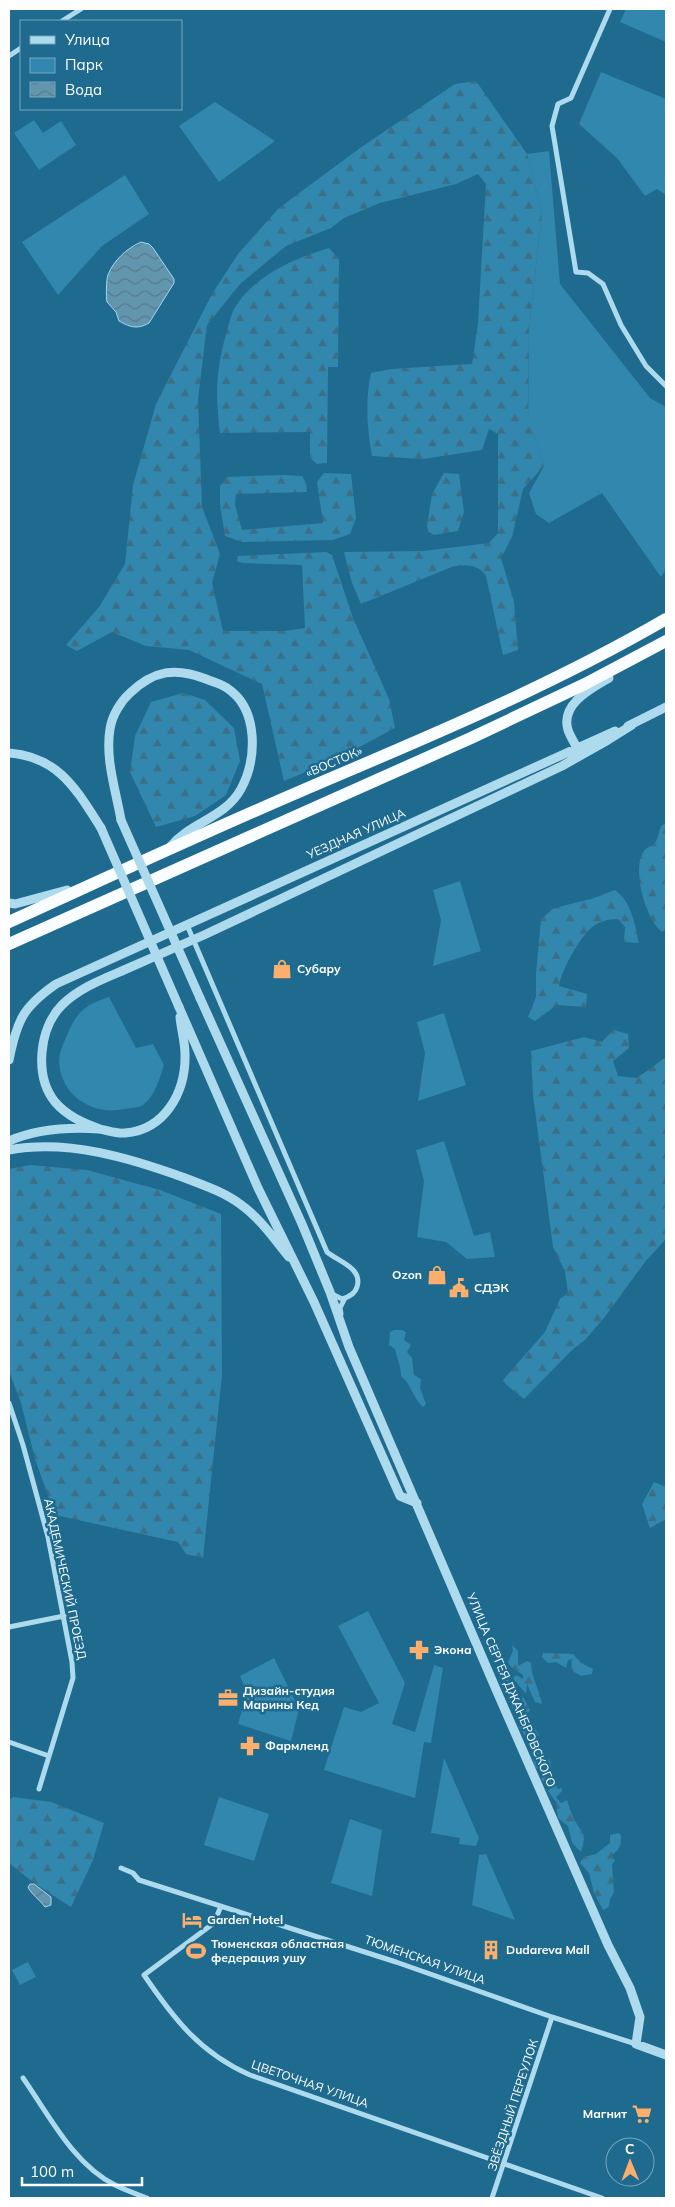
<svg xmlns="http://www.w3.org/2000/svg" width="675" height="2207" viewBox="0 0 675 2207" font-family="Mulish,sans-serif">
<defs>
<pattern id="forest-firs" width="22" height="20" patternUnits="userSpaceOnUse" patternTransform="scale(1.25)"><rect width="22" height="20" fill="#3187ad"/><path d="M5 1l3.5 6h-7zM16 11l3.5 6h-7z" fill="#3c6f86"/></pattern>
<pattern id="water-waves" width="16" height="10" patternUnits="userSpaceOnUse" patternTransform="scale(1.25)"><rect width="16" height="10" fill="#6295ae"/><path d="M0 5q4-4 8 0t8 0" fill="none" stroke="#5a7b8c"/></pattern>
</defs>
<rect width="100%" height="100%" fill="#1e6b8f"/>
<path fill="#3187ad" d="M626 9 666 10V42L620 22Z
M601 72 666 99V195L657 189 645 196 617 158 579 124Z
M215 102 275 141 219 182 179 126Z
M34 120 43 133 61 121 76 145 39 170 14 133Z
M549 151 560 284 650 398 666 407V569L661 577 602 493 549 523 536 514 529 493 544 466 528 419 529 329 542 213 527 154Z
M125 175 149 214 102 246 58 295 22 242Z
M460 881 481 951 433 966 441 920 433 890Z
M109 997 136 1048 153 1044 164 1065C160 1078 155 1096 143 1105 138 1108 129 1108 124 1109 93 1116 61 1096 59 1062 59 1052 64 1042 68 1033 77 1011 87 1004 109 997Z
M444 1013 466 1085 418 1101 425 1053 417 1022Z
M444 1141 474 1236 490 1232 495 1257 467 1259 446 1242 417 1237 424 1181 416 1150Z
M394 1330H402L406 1332 404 1340 411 1345 407 1352 412 1358 414 1375 421 1379 420 1388 426 1404 423 1407C412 1397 412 1385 401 1376 401 1366 397 1359 395 1349L389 1345 390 1332Z
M368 1611 405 1683 392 1724 415 1732 434 1665 443 1668 431 1743 424 1742 415 1798 324 1770 344 1707 361 1712 379 1703 338 1626Z
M274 1658 299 1709 291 1741 238 1724 247 1693 240 1676Z
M444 1758 479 1838 476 1846 459 1844 460 1838 431 1833Z
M219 1797 269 1814 254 1861 204 1845Z
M350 1819 382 1830 372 1896 331 1883Z
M486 1854 515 1920 472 1905 479 1855Z
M28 1962 36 1977 20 1985 12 1970Z"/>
<path fill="url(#forest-firs)" d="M476 81 527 154 542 213 529 329 528 418 544 466 523 489 512 537 501 558 514 602 518 650 503 655 486 576C478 564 467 565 454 566L361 604 352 583 344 552 423 551 489 543 498 533V434L489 429 482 450 423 459 372 456C367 428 365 401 371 373L391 369 472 364 478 323 486 184 478 174 456 184 380 203 344 218 331 228 286 246 240 284 207 325 198 399 202 507 220 554 212 583 223 631H284L305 628 302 565 242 563 237 561 238 556 326 552 332 555 353 618 389 699 395 728 335 760 284 781 262 684 189 650 146 646 112 632 77 651 66 645 99 607 125 564 133 485 156 404 212 294 238 254 279 208 360 148 455 84Z
M329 248 339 259 338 367H328L327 463 317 464 310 458V432L220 433C215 393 216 368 227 331 229 324 231 315 234 309 253 276 295 258 329 248Z
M324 473 351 474 356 518 350 534 333 540 242 542 225 536 220 504V486L227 477 284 475 302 476 306 483 307 492 236 494 235 505 242 530 323 523 317 482Z
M444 473 459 474 464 512 458 531 434 535 429 532 427 527 432 494Z
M183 693 205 700 234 728 240 761 226 795 195 816 156 827 130 772 135 736 151 702Z
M666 823V930L662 932C646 920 631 869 644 851 646 848 651 846 654 844 658 840 659 831 661 826Z
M615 890C631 901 635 924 639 943L624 942 625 927 618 919C608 919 596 922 589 930 577 943 562 969 559 986L587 994 586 1007 557 1005 535 1021 528 1017 536 997V974L541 919 554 908 591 899Z
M613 1030 628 1034 629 1048 613 1061 618 1076 637 1078 666 1057V1239L645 1262 604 1318 585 1340 573 1349 524 1399 502 1381 545 1332 560 1299 568 1293 565 1271 553 1247 533 1095 531 1051 584 1037 602 1042Z
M30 1165 87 1170 160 1190 221 1214 222 1375 203 1558 186 1554 178 1542 55 1515 35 1459 21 1403 9 1371V1169Z
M654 1482 666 1487V1519L650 1528 642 1504Z
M512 1645 518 1651V1666L527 1661 531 1663C532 1680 539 1688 542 1704L535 1702 527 1684 526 1694 513 1678 516 1675 523 1679V1675L510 1666 508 1662 513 1651Z
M543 1653 573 1654 581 1663 593 1669 592 1674 581 1676 571 1670 572 1659 568 1660 566 1668 556 1662 548 1663 542 1657Z
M498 1673H502L508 1678 509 1685 516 1690 520 1697 524 1698 530 1710 528 1713H524L539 1735 531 1745 519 1727 523 1725 526 1727V1719L518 1710H514L511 1706 512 1694Z
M534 1748 543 1757 550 1760 554 1783 558 1789 562 1788V1791L556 1797 561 1803 567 1800C569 1806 571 1813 574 1819 583 1835 587 1832 581 1852L572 1843 568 1826 558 1818 556 1802 548 1791 550 1788 542 1780 541 1772 535 1767 531 1751Z
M13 1797 51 1802 104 1823 93 1860 71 1907 34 1883 9 1863V1800Z
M619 1833 621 1836C621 1846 620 1849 612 1855L615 1861 612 1864 614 1892 610 1899 609 1907 603 1910 594 1893 589 1873 580 1863 584 1857 596 1854 610 1843V1835Z"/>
<path fill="url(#water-waves)" stroke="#a0d8ef" d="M141 242 149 244 153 248 174 279V283L149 323C137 330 130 327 119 321L116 312 107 302C106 298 106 280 108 275 113 261 127 248 141 242Z
M30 1884H34L51 1897V1905L45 1907C40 1900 30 1893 28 1887Z"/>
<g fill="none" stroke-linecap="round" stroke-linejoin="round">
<path stroke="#addaed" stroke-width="5" d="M610 9 571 98 558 104 552 126 576 272 588 273 603 284 621 325 646 366 666 386
M62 21 81 9
M9 56 21 48
M187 925 327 1252C339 1262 363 1268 357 1287 355 1294 349 1297 342 1299L332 1294
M341 1314 340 1308 345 1298
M9 1403 23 1445 48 1537 72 1662 73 1678 39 1789
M9 1627 64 1616
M9 1742 49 1756
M121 1868 133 1873 139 1880 396 1962 552 2017 636 2044
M221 1906 214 1923 144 1975C174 2019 200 2053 250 2075L602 2198
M23 2078C49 2115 73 2164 115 2185 125 2190 136 2194 147 2198
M492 2198 552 2017"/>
<path stroke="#addaed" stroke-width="9" d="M628 726 666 707
M577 748C574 742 570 736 568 730 560 704 592 688 609 678
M9 753C59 757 76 789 101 828
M121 820C116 791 105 759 110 729 112 716 120 702 130 693 154 670 176 667 206 679 213 682 221 684 227 688 259 709 257 759 241 789 225 818 191 822 171 846
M9 903 15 904 67 890
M200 998 302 1224 330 1292 349 1347 498 1694 608 1945 630 1988 640 2017 636 2044 666 2055
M179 1007 258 1188 314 1302 400 1496 417 1503
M9 1060C17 1020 23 1007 56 984L615 731
M100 1129C83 1123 67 1116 55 1102 34 1076 39 1028 62 1005 79 988 103 979 124 970 151 958 177 947 204 935 323 879 442 822 562 766L608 740 632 725
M9 1141C37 1129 69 1127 99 1129 107 1130 116 1134 125 1133 165 1130 186 1092 185 1054 185 1042 181 1029 180 1017
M9 1150C68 1139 130 1158 185 1178 203 1185 224 1192 240 1204 260 1218 274 1239 289 1257"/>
<path stroke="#f9fdff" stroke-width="12" d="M9 922C106 878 203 833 301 791 425 738 549 687 666 619
M9 944 471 738 585 684 666 641"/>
<path stroke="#addaed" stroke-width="9" d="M121 820 200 998
M101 828 179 1007"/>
</g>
<defs>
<symbol id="shop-bare" viewBox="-9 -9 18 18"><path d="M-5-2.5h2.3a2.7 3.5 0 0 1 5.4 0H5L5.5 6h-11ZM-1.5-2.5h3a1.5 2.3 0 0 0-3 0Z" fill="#fcaf6c" stroke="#1e6b8f" stroke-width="2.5" paint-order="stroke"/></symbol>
<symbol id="civic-bare" viewBox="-9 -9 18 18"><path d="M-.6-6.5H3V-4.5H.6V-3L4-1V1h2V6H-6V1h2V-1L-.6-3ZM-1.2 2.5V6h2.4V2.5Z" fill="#fcaf6c" stroke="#1e6b8f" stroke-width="2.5" paint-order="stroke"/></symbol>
<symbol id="pharmacy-bare" viewBox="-9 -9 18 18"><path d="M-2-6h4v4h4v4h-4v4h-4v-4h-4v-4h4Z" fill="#fcaf6c" stroke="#1e6b8f" stroke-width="2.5" paint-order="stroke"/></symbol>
<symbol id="office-bare" viewBox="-9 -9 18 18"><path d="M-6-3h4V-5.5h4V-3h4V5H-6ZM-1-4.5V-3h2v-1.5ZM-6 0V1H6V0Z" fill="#fcaf6c" stroke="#1e6b8f" stroke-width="2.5" paint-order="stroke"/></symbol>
<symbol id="hotel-bare" viewBox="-9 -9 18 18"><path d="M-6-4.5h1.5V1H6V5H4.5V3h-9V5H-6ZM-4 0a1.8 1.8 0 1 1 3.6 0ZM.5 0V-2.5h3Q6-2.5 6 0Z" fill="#fcaf6c" stroke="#1e6b8f" stroke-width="2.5" paint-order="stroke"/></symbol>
<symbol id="building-bare" viewBox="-9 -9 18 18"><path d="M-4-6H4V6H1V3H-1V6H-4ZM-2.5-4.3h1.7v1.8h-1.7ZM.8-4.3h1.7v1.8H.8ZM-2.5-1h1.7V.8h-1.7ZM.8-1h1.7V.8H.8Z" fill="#fcaf6c" stroke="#1e6b8f" stroke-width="2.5" paint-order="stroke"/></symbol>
<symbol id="stadium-bare" viewBox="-9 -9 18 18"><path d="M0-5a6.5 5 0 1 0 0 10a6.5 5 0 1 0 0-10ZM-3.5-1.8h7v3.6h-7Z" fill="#fcaf6c" stroke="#1e6b8f" stroke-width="2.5" paint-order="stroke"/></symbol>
<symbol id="supermarket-bare" viewBox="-9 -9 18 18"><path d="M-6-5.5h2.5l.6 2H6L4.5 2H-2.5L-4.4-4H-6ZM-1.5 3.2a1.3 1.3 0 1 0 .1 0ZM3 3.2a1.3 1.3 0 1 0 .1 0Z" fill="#fcaf6c" stroke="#1e6b8f" stroke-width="2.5" paint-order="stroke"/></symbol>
</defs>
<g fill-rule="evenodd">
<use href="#shop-bare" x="268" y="955" width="28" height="28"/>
<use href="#shop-bare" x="423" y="1261" width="28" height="28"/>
<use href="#civic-bare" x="445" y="1274" width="28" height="28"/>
<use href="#pharmacy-bare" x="405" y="1636" width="28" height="28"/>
<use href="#office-bare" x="214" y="1684" width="28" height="28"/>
<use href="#pharmacy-bare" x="236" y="1732" width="28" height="28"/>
<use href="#hotel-bare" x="178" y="1906" width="28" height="28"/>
<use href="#building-bare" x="477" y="1936" width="28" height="28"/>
<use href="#stadium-bare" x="182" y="1937" width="28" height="28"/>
<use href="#supermarket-bare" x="628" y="2100" width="28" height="28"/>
</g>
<g text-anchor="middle" stroke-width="5" stroke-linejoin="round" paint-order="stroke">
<g font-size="12" fill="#fff" stroke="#1e6b8f">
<text transform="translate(334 762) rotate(-23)" y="4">«ВОСТОК»</text>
<text transform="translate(356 834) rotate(-24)" y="4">УЕЗДНАЯ УЛИЦА</text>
<text transform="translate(65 1579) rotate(78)" y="4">АКАДЕМИЧЕСКИЙ ПРОЕЗД</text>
<text transform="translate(511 1690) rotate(67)" y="4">УЛИЦА СЕРГЕЯ ДЖАНБРОВСКОГО</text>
<text transform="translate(425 1960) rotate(19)" y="4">ТЮМЕНСКАЯ УЛИЦА</text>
<text transform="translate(310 2084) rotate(19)" y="4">ЦВЕТОЧНАЯ УЛИЦА</text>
<text transform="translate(513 2105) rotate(-72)" y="4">ЗВЁЗДНЫЙ ПЕРЕУЛОК</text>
</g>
<g font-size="12" font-weight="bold" fill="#fff" stroke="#1e6b8f" text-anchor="start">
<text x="297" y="973">Субару</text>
<text x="422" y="1279" text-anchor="end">Ozon</text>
<text x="474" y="1292">СДЭК</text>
<text x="434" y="1654">Экона</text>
<text x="243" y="1695">Дизайн-студия<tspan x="243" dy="14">Марины Кед</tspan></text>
<text x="265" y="1750">Фармленд</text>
<text x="207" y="1924">Garden Hotel</text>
<text x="211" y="1948">Тюменская областная<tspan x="211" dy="14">федерация ушу</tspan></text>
<text x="506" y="1954">Dudareva Mall</text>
<text x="627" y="2118" text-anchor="end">Магнит</text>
</g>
</g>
<rect width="675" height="2207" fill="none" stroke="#ffffff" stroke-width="20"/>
<rect x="20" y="20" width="162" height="90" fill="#1e6b8f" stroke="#78a6bc"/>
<rect x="30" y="36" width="25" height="8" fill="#addaed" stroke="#78a6bc"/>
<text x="65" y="45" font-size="15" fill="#ffffff">Улица</text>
<rect x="30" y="58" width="25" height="15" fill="#3187ad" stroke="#78a6bc"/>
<text x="65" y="70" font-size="15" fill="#ffffff">Парк</text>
<rect x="30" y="82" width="25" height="15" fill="url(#water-waves)" stroke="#78a6bc"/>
<text x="65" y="95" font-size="15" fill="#ffffff">Вода</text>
<g transform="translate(630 2162) rotate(359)"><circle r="24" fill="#1e6b8f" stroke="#78a6bc"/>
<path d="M0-4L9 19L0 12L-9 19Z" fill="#fcaf6c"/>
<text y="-8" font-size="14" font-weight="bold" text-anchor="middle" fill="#ffffff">С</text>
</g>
<path d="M22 2177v8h120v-8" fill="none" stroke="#ffffff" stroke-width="2.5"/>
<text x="30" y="2177" font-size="15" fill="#ffffff" stroke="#1e6b8f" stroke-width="4" paint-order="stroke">100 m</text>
</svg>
